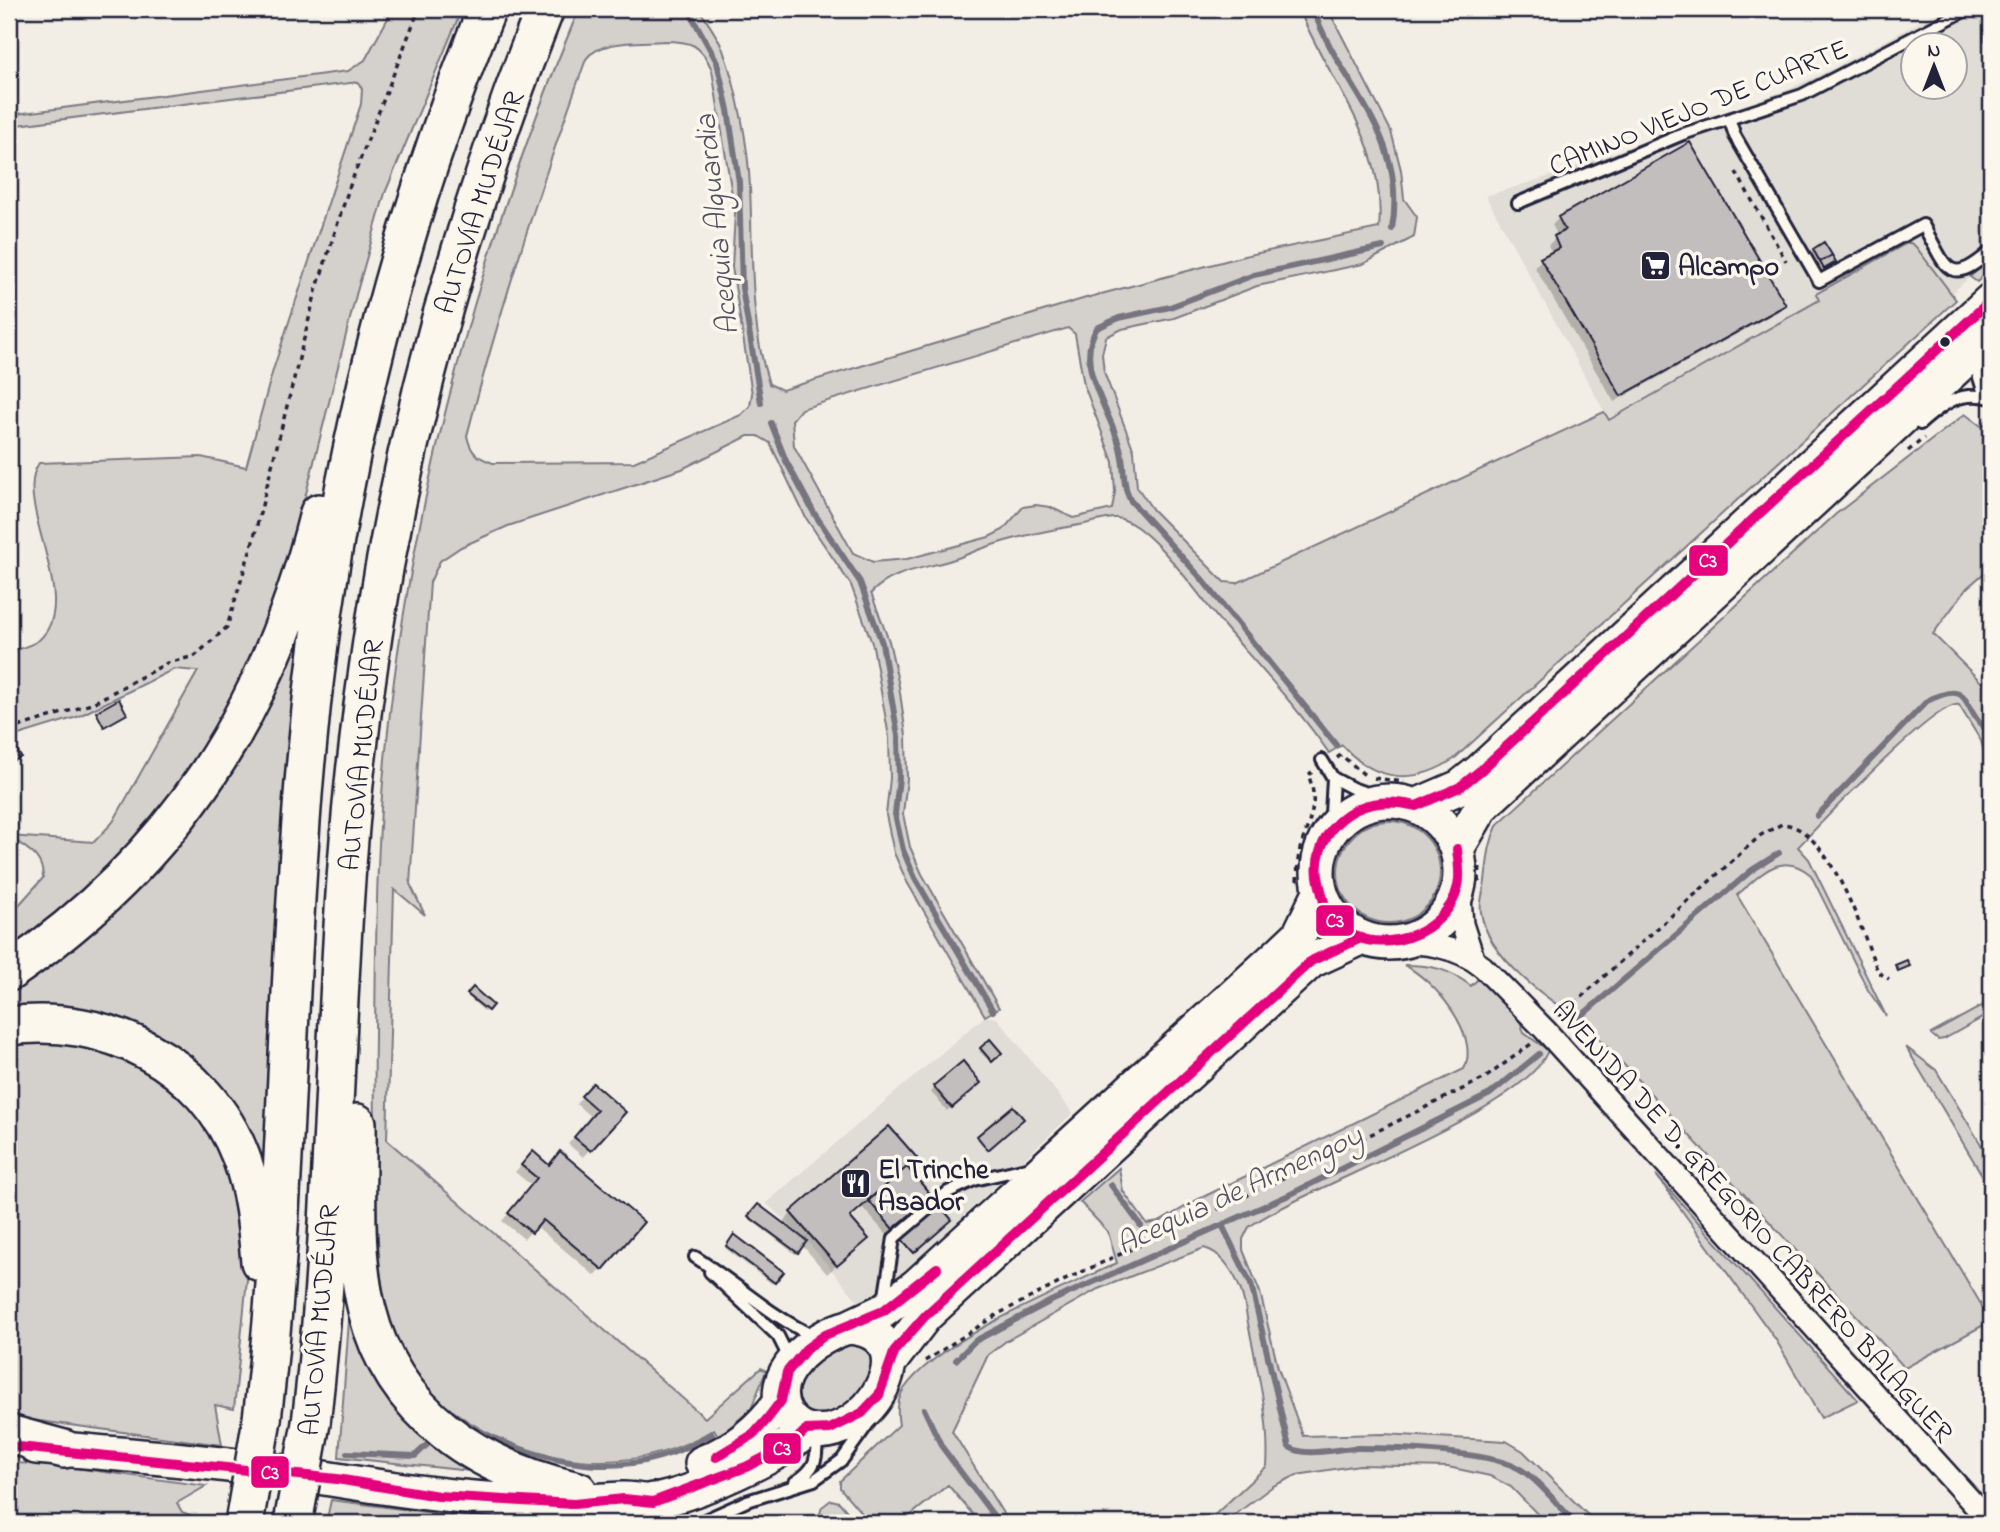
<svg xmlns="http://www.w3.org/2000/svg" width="2000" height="1532" viewBox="0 0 2000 1532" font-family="'Indie Flower',sans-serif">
<rect width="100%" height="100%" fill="#f2eee5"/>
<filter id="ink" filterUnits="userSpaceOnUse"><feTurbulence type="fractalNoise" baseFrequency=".0143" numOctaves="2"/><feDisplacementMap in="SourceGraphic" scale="14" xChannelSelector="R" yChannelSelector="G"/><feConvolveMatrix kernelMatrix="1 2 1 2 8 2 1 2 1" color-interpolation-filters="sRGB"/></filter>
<g filter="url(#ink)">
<path fill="#e0dcd6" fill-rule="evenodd" d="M1944 9H1991V258L1951 294 1916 247 1908 242 1816 294 1819 300 1609 420 1486 196 1550 176 1789 89 1836 67ZM1912 46H1954V88H1912Z
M985 1016 997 1018 1073 1113 909 1267 907 1279 865 1304 859 1302 807 1241 766 1203Z"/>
<path fill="#d4d1cc" stroke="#7b7a84" stroke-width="2" fill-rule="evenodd" d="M393 9H462L385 193 356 295 281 593 235 700 164 812 79 900 9 953V916L43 878C43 854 26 849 9 836L94 842 113 822 198 671 174 669 77 717 9 738V652C18 649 31 646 39 640 84 601 11 502 39 463L201 457 246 467 273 370 361 104 362 89 358 82 9 126V115L348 71 365 60Z
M579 9H699C707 22 718 36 723 50 738 92 748 143 750 187 753 251 749 322 769 384L782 390 1086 298 1244 256 1379 228C1387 141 1330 85 1299 9H1328L1391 131 1401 170 1404 199 1417 217 1414 237 1363 264 1257 286 1174 318 1122 329 1106 337 1102 354 1104 372 1134 451 1137 487 1153 510 1224 582 1237 583 1604 412 1609 420 1819 300 1816 294 1909 242 1916 247 1956 300 1454 759C1413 786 1374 781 1342 745L1329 753C1297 707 1260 668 1224 626 1203 602 1150 522 1117 518 1108 517 1095 522 1085 524 1043 531 1003 539 963 556 932 569 896 567 871 593L889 641 899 686 906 735 907 779 903 814 910 847 922 874 999 1008 985 1016 907 882 894 853 886 815 890 778 889 737 873 646 851 585 806 518 770 443 758 436H748L682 469 508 526 461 547 440 561 430 582 410 884 425 915 394 889 387 1140 705 1418 761 1368 766 1371 751 1409 719 1437 714 1429C631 1480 530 1467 453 1411L448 1413C429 1391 407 1371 396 1343 378 1296 378 1242 376 1192 375 1141 374 1090 375 1039 376 940 376 839 387 740 412 497 484 234 579 9ZM664 41C691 41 701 44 712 70L735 213 732 267 752 394 750 406 741 415 634 462 493 463C477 457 471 454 467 436 500 308 541 184 586 59 600 39 641 43 664 41ZM1068 328 1075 334 1084 385 1113 462 1115 492 1112 509 1073 518 1050 507 1036 505 1023 507 1003 530 989 537 907 559 873 562 853 553 794 446 792 420 801 409Z
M1991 258V269L1977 282 1970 277Z
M1965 414 1981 426 1991 415V567L1967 588 1933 634 1982 683 1991 676V755L1986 759 1981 741 1959 705C1938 699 1819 825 1798 847L1809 859 1886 1016 1868 990 1811 875C1781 849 1761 875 1737 895L1991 1321 1905 1368 1588 1026C1552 1002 1487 959 1481 912 1479 902 1484 891 1485 881 1488 859 1488 844 1498 824L1836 514Z
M301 618 285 780 273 964 264 1189 221 1098 9 1014V984L92 923Z
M1338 872a51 51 0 1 1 102 0a51 51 0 1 1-102 0Z
M1404 965C1432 965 1449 969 1471 986L1478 979 1519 1018 1524 1033 1548 1050C1528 1110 1308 1185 1249 1227L1243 1239V1250L1260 1292 1278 1368 1303 1436 1384 1434 1506 1441 1523 1451 1596 1523H1546L1511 1487 1490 1476 1448 1467 1359 1465 1297 1475 1273 1486 1224 1523H1206L1267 1466C1270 1421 1258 1372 1249 1328 1246 1315 1245 1298 1239 1286 1233 1271 1221 1252 1204 1248L1098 1289 1006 1341 988 1355 952 1431 1009 1523H980L948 1485 901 1523H870L840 1488V1481L899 1425C897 1414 897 1398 904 1389 939 1339 1060 1290 1117 1263L1108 1232 1080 1202 1119 1168 1123 1191 1147 1224 1159 1222 1197 1200 1464 1069C1481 1035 1434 980 1404 965Z
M1991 1001V1013L1944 1039 1938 1040 1931 1034Z
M32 1034 139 1060 201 1114 228 1163 245 1241 247 1279 234 1409 215 1405 222 1445 9 1417V1036Z
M1906 1047 1936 1070 1991 1161V1190Z
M1656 1175 1858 1400 1821 1418 1776 1340Z
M351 1293 480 1472 339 1457Z
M856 1342C859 1345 866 1348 869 1351 886 1372 847 1408 829 1414 821 1416 815 1415 807 1413 786 1391 809 1359 834 1348 840 1345 849 1344 856 1342Z
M9 1463 47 1464 206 1486 177 1503 182 1512 212 1523H9Z
M331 1500 487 1520 494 1523H326Z
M831 1500 839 1502 857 1523H817L822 1507Z"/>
<path fill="#0003" d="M1559 218 1784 305 1777 312 1614 402 1534 266 1552 253 1548 245 1558 236 1552 225Z
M1824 245 1832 264 1822 269 1812 252Z
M97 713 123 716 102 727Z
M473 990 491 1005 485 1012 467 996Z
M990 1042 1000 1053 990 1062 979 1051Z
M975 1087 947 1111 931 1092 935 1088Z
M586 1092 623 1112 583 1157 568 1144 592 1118 576 1104Z
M1013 1108 1022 1119 986 1150 977 1139Z
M526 1160 548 1166 641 1222 595 1276 536 1226 524 1239 502 1221 532 1186 515 1172Z
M905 1168 950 1220 912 1253 891 1230 886 1234 861 1206 848 1217 857 1248 827 1274 802 1245 795 1254 748 1218 758 1206 781 1224 792 1213Z
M735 1237 781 1272 772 1284 725 1248Z"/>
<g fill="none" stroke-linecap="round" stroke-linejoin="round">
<path stroke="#76747f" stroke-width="6" d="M688 9 717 62 728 110 739 182 742 288 761 403
M1313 9C1342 89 1408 134 1392 229
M771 423 786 461 814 513 860 582 882 643 898 736 899 778 895 814 903 850 915 878 993 1011
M1336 745 1201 578 1130 500C1122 484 1125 469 1121 452 1114 414 1072 367 1097 328L1119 318 1170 307 1254 275 1383 247
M1817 816 1927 701C1977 676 1959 714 1991 732
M1573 1023 1752 870 1779 853
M1111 1185 1141 1226
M1222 1225 1251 1284 1289 1447C1307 1458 1337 1448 1358 1448 1396 1448 1485 1451 1518 1468 1536 1477 1560 1508 1576 1523
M956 1360 975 1341 1051 1301 1289 1195 1490 1094 1539 1054
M924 1409 942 1447 999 1523
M468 1426C551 1468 628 1484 712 1434
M347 1453 415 1456 431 1441"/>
</g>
<path fill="#c2bebe" stroke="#22223b" stroke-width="2" d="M1690 142 1786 305 1621 396 1540 258 1559 248 1554 236 1565 230 1558 217Z
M1824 242 1832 255 1820 262 1813 249Z
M1832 255 1836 262 1824 269 1820 262Z
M119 699 127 714 104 727 96 712Z
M12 741 21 757 9 763V743Z
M1907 960 1910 966 1898 971 1895 965Z
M473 987 493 1005 488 1011 467 994Z
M990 1039 1002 1053 992 1062 980 1048Z
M963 1061 981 1083 952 1108 933 1086Z
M593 1083 626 1112 591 1151 574 1137 597 1110 581 1096Z
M1013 1106 1024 1119 988 1150 977 1136Z
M889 1126 917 1158 850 1217 869 1239 837 1266 790 1212Z
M533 1151 549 1165 560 1151 644 1222 603 1270 543 1220 532 1233 508 1213 537 1178 521 1165Z
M907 1167 932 1196 893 1229 868 1200Z
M932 1196 952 1220 914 1253 893 1229Z
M758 1204 807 1241 798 1253 748 1216Z
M734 1234 784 1272 775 1283 726 1246Z"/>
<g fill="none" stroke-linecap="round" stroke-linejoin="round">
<defs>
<path id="service" d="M1991 33V37
M1730 121 1735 136 1819 281 1923 225C1946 265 1947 290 1991 251
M1518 203 1683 134 1802 95 1968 9
M1978 359V374L1985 397
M1920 424C1943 404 1959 390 1991 398
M1322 760 1333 778 1330 832
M1333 778 1352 788 1389 801
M695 1257C735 1282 771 1317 814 1336
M710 1272 778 1336 790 1360
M884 1302 894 1238 948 1192 974 1180 1031 1167
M795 1482C816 1469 819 1457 815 1434
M698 1523 747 1501 814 1480 842 1460 870 1421"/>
<path id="minor" d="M1459 886 1462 924 1473 958
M1389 943C1423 942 1456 945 1483 967L1545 1030 1991 1523"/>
<path id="trunk" d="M1318 872a71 71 0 1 1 142 0a71 71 0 1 1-142 0Z
M1416 806 1460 787 1480 771 1991 300
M1457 849 1482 806 1991 336
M849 1327 883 1311 916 1286 1279 954 1299 935 1320 892
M849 1327C932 1334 867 1446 808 1430 799 1428 792 1422 787 1415 761 1376 816 1335 849 1327Z
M889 1363 925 1316 1311 961 1361 938
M36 1447C134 1455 241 1464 337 1480 436 1496 521 1507 622 1499 632 1498 644 1503 654 1501 689 1496 783 1456 806 1430
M702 1463C737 1448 759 1431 781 1401"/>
<path id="motorway" d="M9 972C177 857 270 709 319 513
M9 1026C106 1013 205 1062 241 1157 254 1191 257 1226 260 1262
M357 1123C358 1185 352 1250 367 1310 393 1414 479 1469 578 1491
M262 1419C288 1204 286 987 305 771 327 511 388 250 487 9
M311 1423C336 1214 333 1004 353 794 379 525 445 260 545 9
M9 1434 64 1449
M590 1523 653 1502"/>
</defs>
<use href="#service" stroke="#22223b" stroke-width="16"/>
<use href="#minor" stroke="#22223b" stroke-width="26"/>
<use href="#trunk" stroke="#22223b" stroke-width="38"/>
<use href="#motorway" stroke="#22223b" stroke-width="42"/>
<path stroke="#22223b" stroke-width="3.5" stroke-dasharray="5 5" stroke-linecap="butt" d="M1736 172 1786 261
M1908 451 1924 438
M9 730 91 704 167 663 195 656 227 627 253 541 316 291 349 188 419 9
M1337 758 1341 755 1366 776
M1374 778 1404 782
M1297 881C1298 869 1297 857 1301 846 1309 820 1320 802 1308 775L1312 772
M1479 882 1480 862
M1559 1017 1761 835 1782 824C1829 826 1863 934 1878 972L1889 979
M925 1361 998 1314 1071 1277 1246 1196 1485 1078 1531 1044"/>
<use href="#service" stroke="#fbf7ec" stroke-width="10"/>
<use href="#minor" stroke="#fbf7ec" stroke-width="21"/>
<use href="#trunk" stroke="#fbf7ec" stroke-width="33"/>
<use href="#motorway" stroke="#fbf7ec" stroke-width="37"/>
<defs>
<path id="motorway-bridge" d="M244 1523 262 1419
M293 1523 311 1423"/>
</defs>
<use href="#motorway-bridge" stroke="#22223b" stroke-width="42" stroke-linecap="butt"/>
<use href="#motorway-bridge" stroke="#fbf7ec" stroke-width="37"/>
<defs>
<path id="bus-1" d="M1416 806 1460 787 1480 771 1991 300
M1416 806C1387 799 1359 801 1337 823 1322 838 1314 861 1319 882 1321 890 1323 900 1326 908 1354 966 1446 942 1458 886 1461 875 1458 860 1457 849
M9 1446 337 1479 438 1496 574 1504 624 1499 653 1502 746 1467 793 1443 806 1430 830 1429 862 1413 879 1395 895 1350 925 1316 1311 961 1361 938
M716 1457 754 1434 768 1418 781 1401 787 1372 806 1349 825 1335 883 1311 937 1268"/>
</defs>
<use href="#bus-1" stroke="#fbf7ec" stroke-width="16"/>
<use href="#bus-1" stroke="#e5007d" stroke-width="10"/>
</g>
</g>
<defs>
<symbol id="supermarket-square" viewBox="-11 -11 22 22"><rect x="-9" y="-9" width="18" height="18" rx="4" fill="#22223b" stroke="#fbf7ec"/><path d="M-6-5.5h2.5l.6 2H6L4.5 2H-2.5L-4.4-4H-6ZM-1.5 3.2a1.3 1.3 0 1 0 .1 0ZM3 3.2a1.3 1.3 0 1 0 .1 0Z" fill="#fff"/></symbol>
<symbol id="restaurant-square" viewBox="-11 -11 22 22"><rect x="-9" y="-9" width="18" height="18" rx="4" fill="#22223b" stroke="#fbf7ec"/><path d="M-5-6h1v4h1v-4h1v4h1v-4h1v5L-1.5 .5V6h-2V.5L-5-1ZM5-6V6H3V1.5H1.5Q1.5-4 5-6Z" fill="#fff"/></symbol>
</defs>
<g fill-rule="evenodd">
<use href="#supermarket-square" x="1638" y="248" width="35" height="35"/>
<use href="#restaurant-square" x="838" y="1166" width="35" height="35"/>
</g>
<circle fill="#22223b" stroke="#fbf7ec" stroke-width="2.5" cx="1945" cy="342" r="6"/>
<g text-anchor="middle" stroke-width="7" stroke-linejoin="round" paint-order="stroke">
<g font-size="28" fill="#22223b" stroke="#fbf7ec">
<text transform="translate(1698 106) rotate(-22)" y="10">CAMINO VIEJO DE CUARTE</text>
<text transform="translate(478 202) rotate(-72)" y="10">AUTOVÍA MUDÉJAR</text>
<text transform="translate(360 755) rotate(-84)" y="10">AUTOVÍA MUDÉJAR</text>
<text transform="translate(1754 1220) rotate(48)" y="10">AVENIDA DE D. GREGORIO CABRERO BALAGUER</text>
<text transform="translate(318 1320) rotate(-85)" y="10">AUTOVÍA MUDÉJAR</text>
</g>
<g font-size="28" font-weight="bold" fill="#22223b" stroke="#fbf7ec" text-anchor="start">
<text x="1678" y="275">Alcampo</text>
<text x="878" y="1178">El Trinche<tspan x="878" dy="32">Asador</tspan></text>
</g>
<g font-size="30" font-style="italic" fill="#535263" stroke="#fbf7ec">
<text transform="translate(716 225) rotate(-96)" y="10">Acequia Alguardia</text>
<text transform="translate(1239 1189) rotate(-25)" y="10">Acequia de Armengoy</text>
</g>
</g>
<g stroke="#fbf7ec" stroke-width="2.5">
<rect x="1688" y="544" width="41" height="33" rx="7" fill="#e5007d"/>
<rect x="1315" y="904" width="40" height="33" rx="7" fill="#e5007d"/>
<rect x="762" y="1432" width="40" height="33" rx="7" fill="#e5007d"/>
<rect x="250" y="1455" width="40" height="34" rx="7" fill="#e5007d"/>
</g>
<g font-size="19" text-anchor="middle" font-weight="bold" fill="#fff">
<text x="1708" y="567">C3</text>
<text x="1335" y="927">C3</text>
<text x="782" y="1455">C3</text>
<text x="270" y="1479">C3</text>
</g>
<rect width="2000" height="1532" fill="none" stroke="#fbf7ec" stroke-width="35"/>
<rect x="18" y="18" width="1965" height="1497" fill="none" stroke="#22223b" stroke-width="2.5" filter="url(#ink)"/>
<g transform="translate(1934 66)"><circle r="33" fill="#fbf7ec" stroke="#a4a2a5" stroke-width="2"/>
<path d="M0-5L12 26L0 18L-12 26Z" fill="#22223b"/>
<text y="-10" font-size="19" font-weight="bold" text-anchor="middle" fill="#22223b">N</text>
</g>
</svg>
